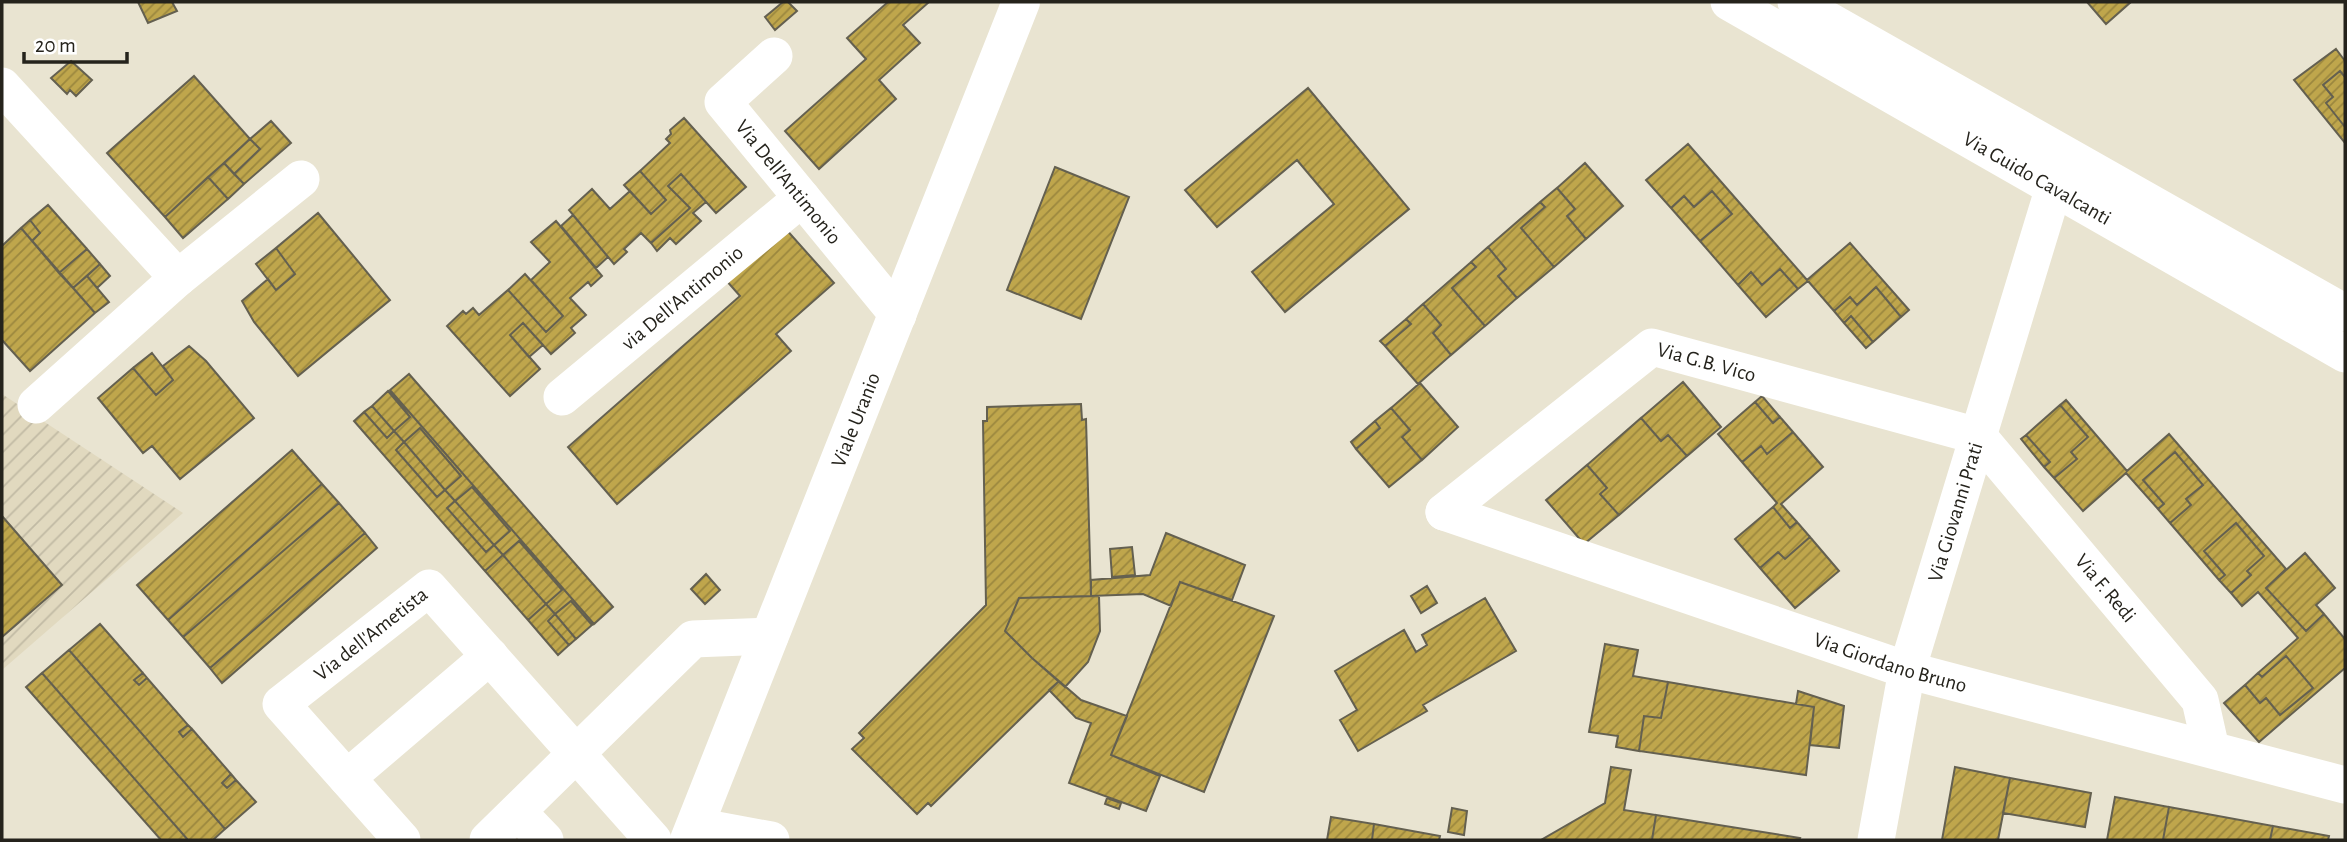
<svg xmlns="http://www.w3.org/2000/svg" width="2347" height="842" viewBox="0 0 2347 842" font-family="'Alegreya Sans',sans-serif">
<defs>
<pattern id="industrial-furrows" width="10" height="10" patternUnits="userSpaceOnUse" patternTransform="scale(1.75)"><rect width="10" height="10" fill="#e1d9bf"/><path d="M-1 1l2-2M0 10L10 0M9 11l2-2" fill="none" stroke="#c1baa4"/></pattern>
<pattern id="building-hatch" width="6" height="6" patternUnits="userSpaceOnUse" patternTransform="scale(1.75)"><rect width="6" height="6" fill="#bfa64c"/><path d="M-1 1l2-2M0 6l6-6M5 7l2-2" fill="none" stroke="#9b873e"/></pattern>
</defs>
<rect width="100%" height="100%" fill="#e9e4d1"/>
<path fill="url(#industrial-furrows)" d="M2 394 183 513 2 670Z"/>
<path fill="url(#building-hatch)" stroke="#646050" stroke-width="2" d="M138 2H172L177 11 148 23Z
M783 2H788L797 11 775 30 765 17Z
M888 2H929L903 25 920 43 879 80 896 99 819 169 785 131 866 59 847 38Z
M2087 2H2131L2106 24Z
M2336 49 2345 61V77L2340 71 2323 85 2333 97 2326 103 2345 127V143L2294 80Z
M71 61 92 80 76 96 70 90 67 94 51 78Z
M2340 71 2345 77V127L2326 103 2333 97 2323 85Z
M194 76 250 139 165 217 107 153Z
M1308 88 1409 209 1285 312 1252 272 1334 204 1297 160 1217 227 1185 190Z
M684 118 746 187 716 213 681 174 668 186 690 208 651 243 641 233 624 249 627 252 614 264 569 210 592 189 610 209 630 191 651 214 666 200 640 171 670 143 666 139 671 134 670 130Z
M271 121 291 143 244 184 234 174 260 149 250 139Z
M250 139 260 149 234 174 224 163Z
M1688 144 1807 280 1850 243 1909 310 1901 317 1876 287 1857 305 1850 297 1834 311 1808 281 1798 289 1780 269 1762 285 1751 272 1738 285 1700 241 1732 214 1712 191 1694 207 1684 196 1671 208 1646 180Z
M224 163 244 184 228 199 208 177Z
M1585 163 1623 206 1586 239 1567 216 1575 209 1557 188Z
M1055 167 1129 197 1081 319 1007 290Z
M640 171 666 200 651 214 624 185Z
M681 174 706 202 693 213 701 221 676 244 670 238 657 251 651 243 690 208 668 186Z
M208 177 228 199 183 238 165 217Z
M1557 188 1575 209 1567 216 1586 239 1554 267 1521 228 1545 207 1540 202Z
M1712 191 1732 214 1700 241 1671 208 1684 196 1694 207Z
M1540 202 1545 207 1521 228 1554 267 1517 298 1498 276 1506 269 1488 247Z
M48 205 87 249 59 273 32 241 40 233 30 220Z
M318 213 390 300 298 376 254 322 242 301 268 279 276 290 295 274 276 248Z
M573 215 608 257 596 268 561 226Z
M30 220 40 233 32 241 21 228Z
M556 221 602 276 591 286 588 282 570 298 586 315 571 328 575 333 551 354 523 323 510 335 540 369 510 396 447 326 463 311 466 314 473 308 479 315 508 290 546 332 563 316 531 280 550 262 531 242Z
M784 227 834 283 776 334 791 351 617 504 568 447 740 296 725 279Z
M21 228 95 313 30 371 2 340V246Z
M1488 247 1506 269 1498 276 1517 298 1485 326 1452 288 1476 267 1471 262Z
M276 248 295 274 276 290 256 264Z
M87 249 100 264 73 288 59 273Z
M1471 262 1476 267 1452 288 1485 326 1451 355 1433 333 1441 325 1423 304Z
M100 264 110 276 97 288 87 276Z
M1780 269 1798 289 1766 317 1738 285 1751 272 1762 285Z
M525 274 563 316 546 332 508 290Z
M87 276 109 302 95 313 73 288Z
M1876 287 1901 317 1873 342 1851 316 1844 323 1834 311 1850 297 1857 305Z
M1423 304 1441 325 1433 333 1451 355 1418 384 1385 346 1411 324 1406 319Z
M1851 316 1873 342 1866 348 1844 323Z
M1406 319 1411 324 1385 346 1380 341Z
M523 323 543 345 529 357 510 335Z
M189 346 206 361 254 418 180 479 152 446 143 453 98 398 133 368 156 395 173 380 163 366Z
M152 353 173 380 156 395 133 368Z
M409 374 613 607 594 624 390 390Z
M1683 382 1721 427 1687 456 1668 435 1661 441 1641 418Z
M1420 383 1458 427 1422 460 1402 437 1410 430 1391 408Z
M390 390 594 624 592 625 571 601 555 614 546 604 562 590 519 541 503 555 494 545 510 531 472 487 455 501 445 490 461 476 420 428 404 442 394 431 410 417Z
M388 391 410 417 394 431 372 406Z
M1762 396 1780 417 1773 423 1755 402Z
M2066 400 2127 471 2169 434 2286 569 2266 588 2306 631 2324 614 2345 639V668L2259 742 2224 703 2245 685 2260 703 2266 698 2280 715 2313 688 2286 656 2262 677 2258 673 2298 638 2258 592 2242 606 2231 593 2251 575 2247 571 2264 556 2236 523 2204 551 2225 575 2219 580 2170 523 2191 505 2186 499 2203 485 2175 452 2143 480 2164 504 2158 509 2126 473 2083 511 2054 478 2077 459 2071 452 2088 437 2060 405Z
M1755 402 1773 423 1780 417 1793 432 1767 454 1761 446 1742 462 1718 434Z
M1081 404 1082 420 1086 419 1091 596 1019 598 1005 631 1032 658 1059 681 931 806 928 803 917 814 852 749 864 738 859 733 986 605 983 421H987V407Z
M2060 405 2088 437 2071 452 2077 459 2054 478 2044 467 2050 462 2026 435Z
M372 406 394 431 387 438 364 412Z
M1391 408 1410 430 1402 437 1422 460 1389 487 1356 449 1380 428 1375 421Z
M364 412 387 438 394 431 404 442 396 450 437 497 445 490 455 501 447 508 486 552 494 545 503 555 485 571 354 421Z
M1641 418 1661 441 1668 435 1687 456 1619 515 1600 494 1607 488 1587 465Z
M1375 421 1380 428 1356 449 1351 442Z
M420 428 461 476 445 490 404 442Z
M1793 432 1823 467 1781 504 1797 522 1790 528 1773 507 1777 503 1742 462 1761 446 1767 454Z
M2026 435 2050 462 2044 467 2021 439Z
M404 442 445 490 437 497 396 450Z
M292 450 322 484 168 620 137 585Z
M2175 452 2203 485 2186 499 2191 505 2170 523 2158 509 2164 504 2143 480Z
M1587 465 1607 488 1600 494 1619 515 1584 544 1546 500Z
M322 484 339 503 183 637 168 620Z
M472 487 510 531 494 545 455 501Z
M455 501 494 545 486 552 447 508Z
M339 503 365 533 210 668 183 637Z
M1773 507 1790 528 1797 522 1810 537 1785 559 1778 552 1760 568 1735 539Z
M2 516 62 585 2 637Z
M2236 523 2264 556 2247 571 2251 575 2231 593 2219 580 2225 575 2204 551Z
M365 533 377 548 222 683 210 668Z
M1166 533 1245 565 1232 600 1180 582 1171 606 1143 594 1091 596V580L1150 575Z
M1810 537 1839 571 1795 608 1760 568 1778 552 1785 559Z
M519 541 562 590 546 604 503 555Z
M1132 547 1135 575 1112 577 1110 549Z
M2305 553 2335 588 2316 605 2324 614 2306 631 2266 588Z
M503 555 546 604 528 620 485 571Z
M706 574 720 590 705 604 691 589Z
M1180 582 1274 616 1204 792 1111 755Z
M1427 586 1437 603 1421 613 1411 596Z
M1099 596 1100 631 1088 662 1065 687 1032 658 1005 631 1019 598Z
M1485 598 1516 651 1423 705 1427 711 1358 751 1340 720 1357 710 1335 671 1404 630 1416 652 1427 645 1422 635Z
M571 601 592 625 576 639 555 614Z
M546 604 555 614 548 621 569 645 558 655 528 620Z
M555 614 576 639 569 645 548 621Z
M100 624 143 673 134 680 139 685 147 678 188 725 179 732 183 737 192 729 231 774 222 783 227 788 236 780 256 802 225 829 69 650Z
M1605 644 1638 650 1633 676 1668 682 1661 718 1644 716 1639 751 1616 747 1618 736 1589 732Z
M69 650 225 829 213 840H188L42 673Z
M2286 656 2313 688 2280 715 2266 698 2260 703 2245 685 2258 673 2262 677Z
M42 673 188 840H161L26 687Z
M143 673 147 678 139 685 134 680Z
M1059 681 1081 700 1127 716 1111 755 1160 776 1146 811 1069 783 1091 723 1076 718 1049 690Z
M1668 682 1814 707 1806 775 1639 751 1644 716 1661 718Z
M1798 691 1844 706 1839 748 1810 745 1814 707 1796 704Z
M188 725 192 729 183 737 179 732Z
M1611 767 1631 770 1624 810 1656 815 1652 840H1541L1605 803Z
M1955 767 2010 778 1998 840H1942Z
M231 774 236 780 227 788 222 783Z
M2010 778 2091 793 2085 827 2003 813Z
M2115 797 2169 807 2163 840H2107Z
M1107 798 1121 803 1119 809 1105 804Z
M2169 807 2273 826 2270 840H2163Z
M1452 808 1467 811 1464 835 1448 832Z
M1656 815 1800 838 1799 840H1652Z
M1331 817 1374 824 1372 840H1327Z
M1374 824 1440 836 1439 840H1372Z
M2273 826 2329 836 2328 840H2270Z"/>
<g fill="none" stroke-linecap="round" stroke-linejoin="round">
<g stroke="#fff" stroke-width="37">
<path id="s1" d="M1729 2 2345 354"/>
<path d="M1796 2 2345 313"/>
<path id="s2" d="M774 56 723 102 898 315"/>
<path d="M2 86 178 278"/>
<path id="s3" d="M562 397 802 198"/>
<path d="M36 405 178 278 301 179"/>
<path id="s4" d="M1444 512 1652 347 1978 436 2200 700 2211 749"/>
<path id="s5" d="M1444 512 1907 670 2345 785"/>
<path d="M347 778 490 656"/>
<path d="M518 812 545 840"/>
<path d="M695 826 771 840"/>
<path id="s6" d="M402 840 281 704 429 588 653 840"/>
<path d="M488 840 693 639 770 636"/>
<path id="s7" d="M1876 840 1907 670 2054 187"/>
</g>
<path stroke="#fff" stroke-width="38" id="s8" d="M689 840 1021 2"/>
</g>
<g text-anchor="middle" stroke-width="5" stroke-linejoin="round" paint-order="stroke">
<g font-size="21" fill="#25231c" stroke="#fff">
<text dy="7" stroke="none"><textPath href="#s1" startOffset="355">Via Guido Cavalcanti</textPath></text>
<text dy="7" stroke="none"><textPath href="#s2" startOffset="172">Via Dell'Antimonio</textPath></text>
<text dy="7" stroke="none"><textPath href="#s3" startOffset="156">via Dell'Antimonio</textPath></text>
<text dy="7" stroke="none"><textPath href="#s4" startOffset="322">Via G.B. Vico</textPath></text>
<text dy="7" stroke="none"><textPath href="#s8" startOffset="452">Viale Uranio</textPath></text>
<text dy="7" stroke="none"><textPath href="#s7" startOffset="338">Via Giovanni Prati</textPath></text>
<text dy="7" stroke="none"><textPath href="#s4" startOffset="802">Via F. Redi</textPath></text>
<text dy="7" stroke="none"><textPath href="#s6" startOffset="296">Via dell'Ametista</textPath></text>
<text dy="7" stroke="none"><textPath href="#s5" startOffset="471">Via Giordano Bruno</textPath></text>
</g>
</g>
<rect width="2347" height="842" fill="none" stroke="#25231c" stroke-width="7"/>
<path d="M24 52v10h103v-10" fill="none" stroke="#25231c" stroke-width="3.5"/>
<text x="35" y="52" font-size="21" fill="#25231c" stroke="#ffffff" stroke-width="5" paint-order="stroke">20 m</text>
</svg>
